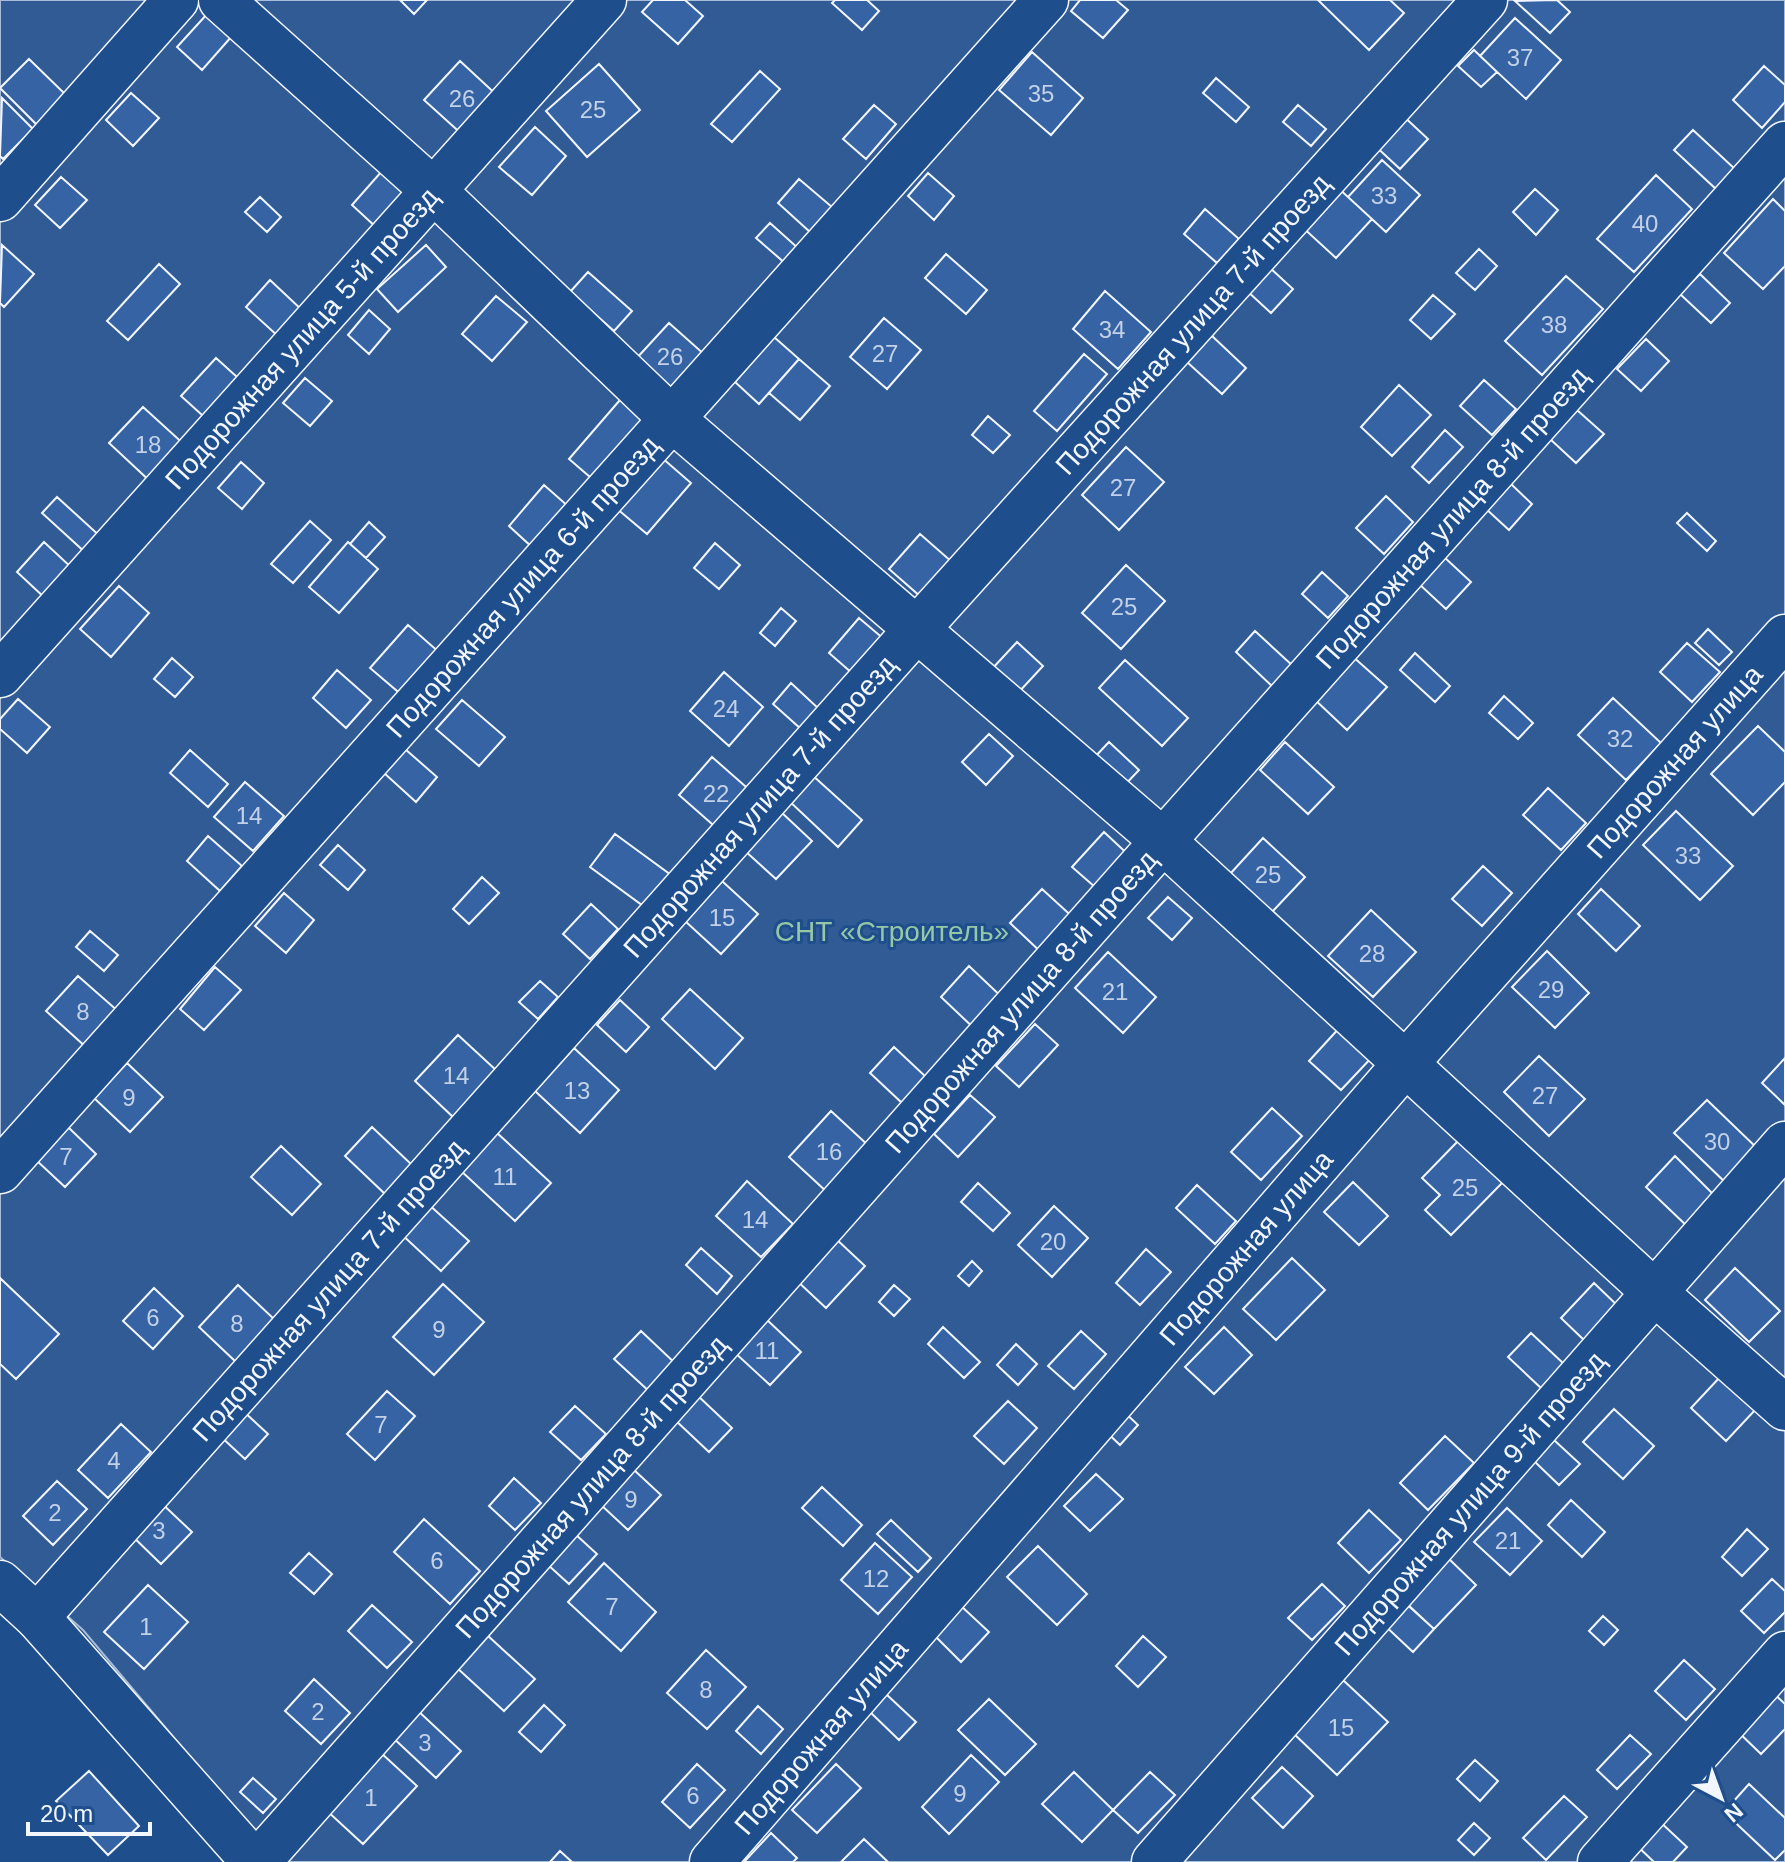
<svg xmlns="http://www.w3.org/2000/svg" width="1785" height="1862" viewBox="0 0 1785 1862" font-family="Arial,sans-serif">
<rect width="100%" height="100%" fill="#1f4e8c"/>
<path fill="#305b95" stroke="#a8bbd7" stroke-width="2" d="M0 0H1785V1862H279L83 1630 0 1557Z"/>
<path fill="#3563a3" stroke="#f2f6ff" stroke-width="2" d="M400 0H427L414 14Z
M653 0H685L703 16 678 44 642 12Z
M835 0H867L879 11 862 30 832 3Z
M1080 0H1116L1128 10 1103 38 1071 11Z
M1318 0H1390L1404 13 1369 50Z
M1557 0 1570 12 1550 33 1515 1Z
M208 13 232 36 202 70 177 47Z
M1515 18 1561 60 1526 99 1480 56Z
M1474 50 1497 72 1481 87 1458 66Z
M1032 52 1083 98 1051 135 999 90Z
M29 59 66 95 37 125 0 88Z
M460 61 500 98 465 137 424 100Z
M599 64 640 110 587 157 546 111Z
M1764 66 1785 85V102L1762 128 1733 100Z
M760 71 780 89 732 142 711 124Z
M1216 78 1249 107 1236 122 1203 93Z
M131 93 159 118 133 146 106 120Z
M2 98 33 129 3 159 0 156Z
M874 105 896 124 866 159 843 139Z
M1298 105 1326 129 1311 146 1283 122Z
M1400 113 1428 139 1400 169 1372 143Z
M535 127 566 156 532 195 499 167Z
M1693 130 1736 170 1717 190 1674 150Z
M1382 160 1420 195 1386 232 1348 197Z
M382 171 407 195 377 228 352 205Z
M928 173 954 196 934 220 908 196Z
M1656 175 1692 209 1634 272 1597 239Z
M61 177 87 200 60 228 35 205Z
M799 179 832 207 810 232 778 203Z
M1336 186 1372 219 1336 258 1300 225Z
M1535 189 1558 210 1536 235 1513 212Z
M260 197 281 217 267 232 245 212Z
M1773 199 1785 211V266L1763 289 1724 253Z
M1205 209 1239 239 1217 263 1184 234Z
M770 223 799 249 786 264 756 238Z
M2 245 34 274 4 307 0 303Z
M426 245 446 267 398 312 377 289Z
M1479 249 1497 266 1475 290 1456 273Z
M946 254 987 290 966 314 925 278Z
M159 264 180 284 128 340 107 321Z
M1268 266 1293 289 1271 313 1246 290Z
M588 272 632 311 614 331 570 292Z
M1700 274 1730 303 1711 323 1680 294Z
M1566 276 1603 309 1542 375 1505 341Z
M270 280 303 311 279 337 246 307Z
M1105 291 1151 332 1118 369 1073 329Z
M1433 295 1455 314 1431 339 1410 320Z
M496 296 527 322 492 361 462 334Z
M369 310 390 329 369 354 348 335Z
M884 318 921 350 887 389 850 357Z
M669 323 705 355 672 392 635 360Z
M1211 335 1246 368 1222 394 1187 362Z
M774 337 799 359 759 404 735 382Z
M1646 339 1669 361 1641 391 1617 369Z
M1084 354 1107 374 1057 431 1034 411Z
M216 358 247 386 212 424 181 396Z
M799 359 830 386 800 420 769 393Z
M305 378 332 401 310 426 283 403Z
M1484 380 1516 409 1492 435 1460 406Z
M1399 385 1431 415 1392 456 1361 427Z
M626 393 654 418 597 483 569 459Z
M143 407 187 447 153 484 109 443Z
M1577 410 1604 434 1576 463 1550 439Z
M988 416 1010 435 993 453 972 435Z
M1445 430 1463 447 1429 483 1412 467Z
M1126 447 1164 482 1119 530 1082 495Z
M661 457 691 483 647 534 616 508Z
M241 462 264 483 242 509 218 488Z
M1509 482 1532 504 1509 530 1485 508Z
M544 485 569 507 533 548 509 526Z
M1386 496 1413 522 1384 554 1356 528Z
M57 497 102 538 87 554 42 513Z
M1687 513 1716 541 1707 551 1677 523Z
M310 521 331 540 293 583 271 564Z
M369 522 385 537 366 558 350 544Z
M920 534 952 562 921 597 889 569Z
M44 542 73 569 46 599 17 572Z
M348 542 378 569 339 613 309 587Z
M715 543 740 565 719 589 694 568Z
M1443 556 1471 582 1446 609 1418 583Z
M1126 565 1165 601 1121 649 1082 613Z
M1322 572 1348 596 1328 618 1302 594Z
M119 586 149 613 111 657 80 629Z
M781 608 796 621 775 646 760 633Z
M859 618 891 645 860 680 829 653Z
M408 625 440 653 403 696 370 668Z
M1708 629 1732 652 1719 665 1695 643Z
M1255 631 1293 666 1273 687 1236 652Z
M1017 642 1043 666 1017 694 991 670Z
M1687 643 1720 672 1692 702 1660 672Z
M1415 653 1450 686 1435 702 1400 670Z
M1351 655 1387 687 1347 730 1312 697Z
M172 658 193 677 175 697 154 679Z
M1125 660 1188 718 1162 746 1099 688Z
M337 670 371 700 346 728 313 698Z
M724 672 763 707 729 746 690 711Z
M791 683 819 709 801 729 773 704Z
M1504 696 1533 723 1518 739 1489 713Z
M1613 698 1661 743 1626 780 1578 735Z
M18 699 50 727 27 753 0 729V719Z
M462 700 505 737 479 766 436 729Z
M1758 726 1785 752V782L1753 815 1711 774Z
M989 734 1013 756 986 785 962 762Z
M1109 742 1139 770 1122 788 1092 760Z
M1285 742 1334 787 1308 814 1260 770Z
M405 749 437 777 416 802 384 773Z
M190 750 228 784 208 807 170 773Z
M712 757 753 793 720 831 679 795Z
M811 774 862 820 838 847 787 799Z
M245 782 284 816 253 851 214 817Z
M1548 788 1586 823 1561 850 1523 815Z
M780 811 812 841 776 879 744 850Z
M1676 811 1733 866 1700 900 1643 845Z
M1104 832 1134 860 1103 894 1072 867Z
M615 834 671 875 646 908 590 867Z
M208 836 242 866 220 891 187 861Z
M1263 838 1305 877 1272 912 1230 874Z
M338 845 365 870 348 890 320 865Z
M1483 866 1512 893 1482 926 1452 899Z
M482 877 499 893 469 924 453 909Z
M722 881 758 914 721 954 685 921Z
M1042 889 1077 921 1045 956 1010 923Z
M1601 889 1640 926 1616 951 1578 914Z
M284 893 314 920 286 953 255 926Z
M1168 897 1192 918 1172 940 1148 918Z
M591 904 618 929 590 959 563 934Z
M1371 910 1416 952 1373 997 1328 956Z
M90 931 118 955 104 971 76 947Z
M1547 951 1589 993 1555 1028 1512 987Z
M1108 952 1156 997 1123 1033 1075 988Z
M969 966 1006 1001 978 1032 941 997Z
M215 967 241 990 204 1030 180 1009Z
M78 976 119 1012 87 1048 46 1011Z
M540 981 558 997 538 1019 519 1002Z
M690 989 743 1038 715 1069 662 1019Z
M620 1000 649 1027 626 1052 597 1025Z
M1035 1024 1058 1045 1019 1087 996 1066Z
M1342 1025 1374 1055 1341 1090 1309 1061Z
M458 1035 497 1071 453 1117 415 1081Z
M894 1047 926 1077 902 1103 870 1073Z
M574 1048 619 1090 580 1133 535 1091Z
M1539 1056 1585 1099 1549 1136 1504 1092Z
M1785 1058V1105L1762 1083Z
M127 1063 163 1097 130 1132 94 1098Z
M970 1095 995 1117 958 1157 934 1134Z
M1707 1100 1759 1150 1727 1184 1674 1133Z
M1272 1108 1302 1136 1261 1180 1231 1152Z
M831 1111 870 1147 828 1193 789 1157Z
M68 1127 96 1154 65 1187 36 1160Z
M372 1127 412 1165 385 1194 345 1156Z
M496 1132 551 1183 515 1221 460 1170Z
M1460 1139 1504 1181 1451 1235 1425 1210 1440 1195 1422 1178Z
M281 1146 321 1184 292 1215 251 1177Z
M1675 1156 1716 1197 1688 1227 1646 1187Z
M747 1181 793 1224 761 1257 716 1216Z
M1353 1182 1388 1216 1359 1245 1324 1212Z
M978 1183 1010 1213 993 1231 961 1202Z
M1197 1185 1236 1221 1215 1244 1176 1208Z
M426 1202 469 1241 441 1271 399 1232Z
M1054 1206 1088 1238 1052 1277 1018 1245Z
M834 1237 865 1266 826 1308 795 1279Z
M701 1248 732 1276 717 1294 686 1265Z
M1146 1249 1171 1272 1140 1305 1116 1283Z
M1292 1258 1325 1290 1276 1340 1243 1309Z
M972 1261 982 1271 969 1286 958 1276Z
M1735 1268 1780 1311 1749 1342 1705 1300Z
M0 1278 59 1334 16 1379 0 1364Z
M1594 1283 1619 1307 1585 1341 1561 1318Z
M443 1284 484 1322 434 1375 393 1337Z
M238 1285 275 1320 236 1362 199 1327Z
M894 1285 910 1299 894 1316 879 1302Z
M154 1288 183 1316 153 1349 123 1321Z
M764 1317 801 1352 770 1385 733 1351Z
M943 1327 980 1362 964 1378 928 1344Z
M1224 1327 1252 1355 1214 1394 1185 1367Z
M641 1331 677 1365 651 1393 614 1359Z
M1081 1331 1106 1354 1074 1389 1048 1366Z
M1531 1333 1564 1364 1541 1388 1508 1357Z
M1016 1344 1037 1364 1018 1385 997 1365Z
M1721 1376 1756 1409 1726 1441 1691 1408Z
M387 1391 415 1416 375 1460 347 1434Z
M696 1394 732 1428 709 1452 674 1419Z
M1008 1401 1037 1428 1004 1464 974 1436Z
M575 1406 606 1434 581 1460 550 1432Z
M1120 1408 1138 1425 1120 1445 1102 1428Z
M1614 1409 1654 1446 1623 1479 1583 1442Z
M242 1410 268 1434 245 1459 219 1435Z
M121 1424 151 1452 108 1498 78 1470Z
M1445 1436 1474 1463 1428 1510 1400 1483Z
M1554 1440 1580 1464 1559 1485 1534 1461Z
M633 1469 661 1495 628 1530 600 1504Z
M1096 1474 1123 1499 1090 1531 1064 1506Z
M514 1478 541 1503 515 1530 489 1506Z
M57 1481 87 1509 53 1545 23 1516Z
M822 1487 862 1525 843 1546 802 1508Z
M156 1498 192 1532 161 1564 126 1530Z
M1571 1500 1605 1532 1582 1557 1548 1525Z
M1507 1508 1542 1541 1510 1575 1474 1542Z
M1369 1510 1401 1540 1369 1573 1338 1543Z
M424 1519 480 1571 450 1604 394 1552Z
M891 1520 931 1558 918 1572 877 1534Z
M1747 1529 1768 1549 1742 1576 1722 1557Z
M574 1533 597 1554 569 1584 547 1564Z
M875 1543 912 1577 878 1614 841 1580Z
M1038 1546 1087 1594 1057 1625 1007 1577Z
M309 1553 332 1574 314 1594 290 1573Z
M1447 1557 1476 1585 1434 1629 1405 1602Z
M604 1563 656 1612 621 1651 568 1602Z
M1772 1579 1785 1591V1612L1764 1633 1741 1611Z
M1322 1584 1345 1606 1312 1640 1288 1618Z
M148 1585 188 1622 144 1669 104 1632Z
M1402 1600 1434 1629 1413 1652 1381 1622Z
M372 1605 412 1642 387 1668 348 1631Z
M960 1605 989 1632 961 1662 932 1633Z
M1603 1616 1618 1630 1604 1645 1589 1631Z
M486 1634 535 1679 504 1711 456 1667Z
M1143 1636 1166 1657 1138 1687 1116 1666Z
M706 1650 746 1687 707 1729 667 1693Z
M1684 1660 1715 1689 1686 1720 1655 1691Z
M314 1679 350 1713 321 1744 285 1711Z
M1343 1680 1388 1722 1337 1775 1293 1733Z
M1768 1688 1785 1704V1729L1761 1754 1732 1726Z
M886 1694 916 1722 899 1740 869 1711Z
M989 1699 1036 1744 1005 1775 958 1730Z
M544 1705 565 1725 541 1752 519 1732Z
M758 1706 783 1729 761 1754 736 1731Z
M416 1709 461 1751 436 1778 390 1735Z
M1630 1735 1651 1754 1617 1789 1597 1770Z
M380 1752 417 1786 363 1844 326 1810Z
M971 1755 999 1782 949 1834 922 1807Z
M1475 1760 1498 1781 1480 1801 1457 1779Z
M697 1764 725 1790 690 1828 662 1802Z
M836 1764 861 1788 817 1833 792 1810Z
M1282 1767 1313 1796 1283 1828 1252 1798Z
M89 1771 139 1826 108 1855 56 1801Z
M1074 1772 1113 1810 1082 1842 1042 1804Z
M1150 1772 1175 1795 1138 1833 1113 1810Z
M253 1778 276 1799 263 1813 240 1792Z
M1749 1784 1785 1818V1850L1775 1860 1724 1812Z
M1564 1796 1587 1817 1546 1860 1523 1838Z
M1657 1819 1687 1847 1673 1862H1654L1634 1843Z
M1474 1823 1490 1838 1474 1855 1458 1840Z
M771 1833 797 1858 793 1862H744Z
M864 1839 888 1862H841Z
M560 1851 572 1862H550Z"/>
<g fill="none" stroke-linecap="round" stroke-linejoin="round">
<defs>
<g id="minor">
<path d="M221 0 434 191 671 418 1163 841 1653 1291 1785 1408"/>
<path d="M0 199 176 0"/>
<path id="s1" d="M0 675 604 0"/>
<path id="s2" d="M0 1171 1046 0"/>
<path d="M0 1583 37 1617 254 1862"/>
<path id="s3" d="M37 1617 917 629 1485 0"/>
<path id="s4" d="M258 1862 1163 841 1785 144"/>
<path id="s5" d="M712 1862 1406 1063 1785 637"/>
<path id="s6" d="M1154 1862 1785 1144"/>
<path d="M1600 1862 1785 1654"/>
</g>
</defs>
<use href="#minor" stroke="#f2f6ff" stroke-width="47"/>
<use href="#minor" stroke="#1f4e8c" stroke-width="44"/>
</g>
<g text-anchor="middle" stroke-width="6" stroke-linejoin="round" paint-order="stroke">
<g font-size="24" fill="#c3d1e8">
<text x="1520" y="66">37</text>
<text x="1041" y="102">35</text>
<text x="462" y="107">26</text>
<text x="593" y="118">25</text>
<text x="1384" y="204">33</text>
<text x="1645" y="232">40</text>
<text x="1554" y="333">38</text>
<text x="1112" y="338">34</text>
<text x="885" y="362">27</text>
<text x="670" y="365">26</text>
<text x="148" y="453">18</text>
<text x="1123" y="496">27</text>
<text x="1124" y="615">25</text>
<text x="726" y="717">24</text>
<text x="1620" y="747">32</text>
<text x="716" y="802">22</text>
<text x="249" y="824">14</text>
<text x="1688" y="864">33</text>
<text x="1268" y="883">25</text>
<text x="722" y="926">15</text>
<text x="1372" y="962">28</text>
<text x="1551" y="998">29</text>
<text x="1115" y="1000">21</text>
<text x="83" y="1020">8</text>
<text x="456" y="1084">14</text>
<text x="577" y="1099">13</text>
<text x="1545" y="1104">27</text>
<text x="129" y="1106">9</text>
<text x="1717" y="1150">30</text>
<text x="829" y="1160">16</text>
<text x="66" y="1165">7</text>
<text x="505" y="1185">11</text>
<text x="1465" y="1196">25</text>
<text x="755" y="1228">14</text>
<text x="1053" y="1250">20</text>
<text x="153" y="1326">6</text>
<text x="237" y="1332">8</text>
<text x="439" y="1338">9</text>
<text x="767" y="1359">11</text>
<text x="381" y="1433">7</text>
<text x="114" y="1469">4</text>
<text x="631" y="1508">9</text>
<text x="55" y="1521">2</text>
<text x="159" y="1539">3</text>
<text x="1508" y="1549">21</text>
<text x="437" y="1569">6</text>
<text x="876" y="1587">12</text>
<text x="612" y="1615">7</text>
<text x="146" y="1635">1</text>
<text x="706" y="1698">8</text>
<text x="318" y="1720">2</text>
<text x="1341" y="1736">15</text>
<text x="425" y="1751">3</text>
<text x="960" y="1802">9</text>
<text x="693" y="1804">6</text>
<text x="371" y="1806">1</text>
</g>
<g font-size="28" fill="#f2f6ff" stroke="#1f4e8c">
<text dy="10" stroke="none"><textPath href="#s3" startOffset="1734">Подорожная улица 7-й проезд</textPath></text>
<text dy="10" stroke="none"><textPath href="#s1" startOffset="452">Подорожная улица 5-й проезд</textPath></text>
<text dy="10" stroke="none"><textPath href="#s4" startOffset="1798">Подорожная улица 8-й проезд</textPath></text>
<text dy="10" stroke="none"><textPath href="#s2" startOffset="784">Подорожная улица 6-й проезд</textPath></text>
<text dy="10" stroke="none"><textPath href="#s5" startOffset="1462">Подорожная улица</textPath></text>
<text dy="10" stroke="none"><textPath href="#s3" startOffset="1086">Подорожная улица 7-й проезд</textPath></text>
<text dy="10" stroke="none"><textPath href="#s4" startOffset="1150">Подорожная улица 8-й проезд</textPath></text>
<text dy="10" stroke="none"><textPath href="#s5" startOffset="814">Подорожная улица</textPath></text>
<text dy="10" stroke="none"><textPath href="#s3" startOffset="438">Подорожная улица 7-й проезд</textPath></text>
<text dy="10" stroke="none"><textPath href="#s4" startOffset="502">Подорожная улица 8-й проезд</textPath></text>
<text dy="10" stroke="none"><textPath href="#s6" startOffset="478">Подорожная улица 9-й проезд</textPath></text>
<text dy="10" stroke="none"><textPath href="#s5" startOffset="166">Подорожная улица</textPath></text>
</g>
<g font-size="28" fill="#97c8a6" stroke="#1f4e8c">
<text x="892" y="941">СНТ «Строитель»</text>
</g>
</g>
<g transform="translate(1721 1798) rotate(139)" stroke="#1f4e8c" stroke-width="6" paint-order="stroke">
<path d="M0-6L14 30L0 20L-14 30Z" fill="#f2f6ff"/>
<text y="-12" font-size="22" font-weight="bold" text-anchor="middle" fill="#f2f6ff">N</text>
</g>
<path d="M28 1822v12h122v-12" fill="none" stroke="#f2f6ff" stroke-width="4"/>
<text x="40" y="1822" font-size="24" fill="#f2f6ff" stroke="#1f4e8c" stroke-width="6" paint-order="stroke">20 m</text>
</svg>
